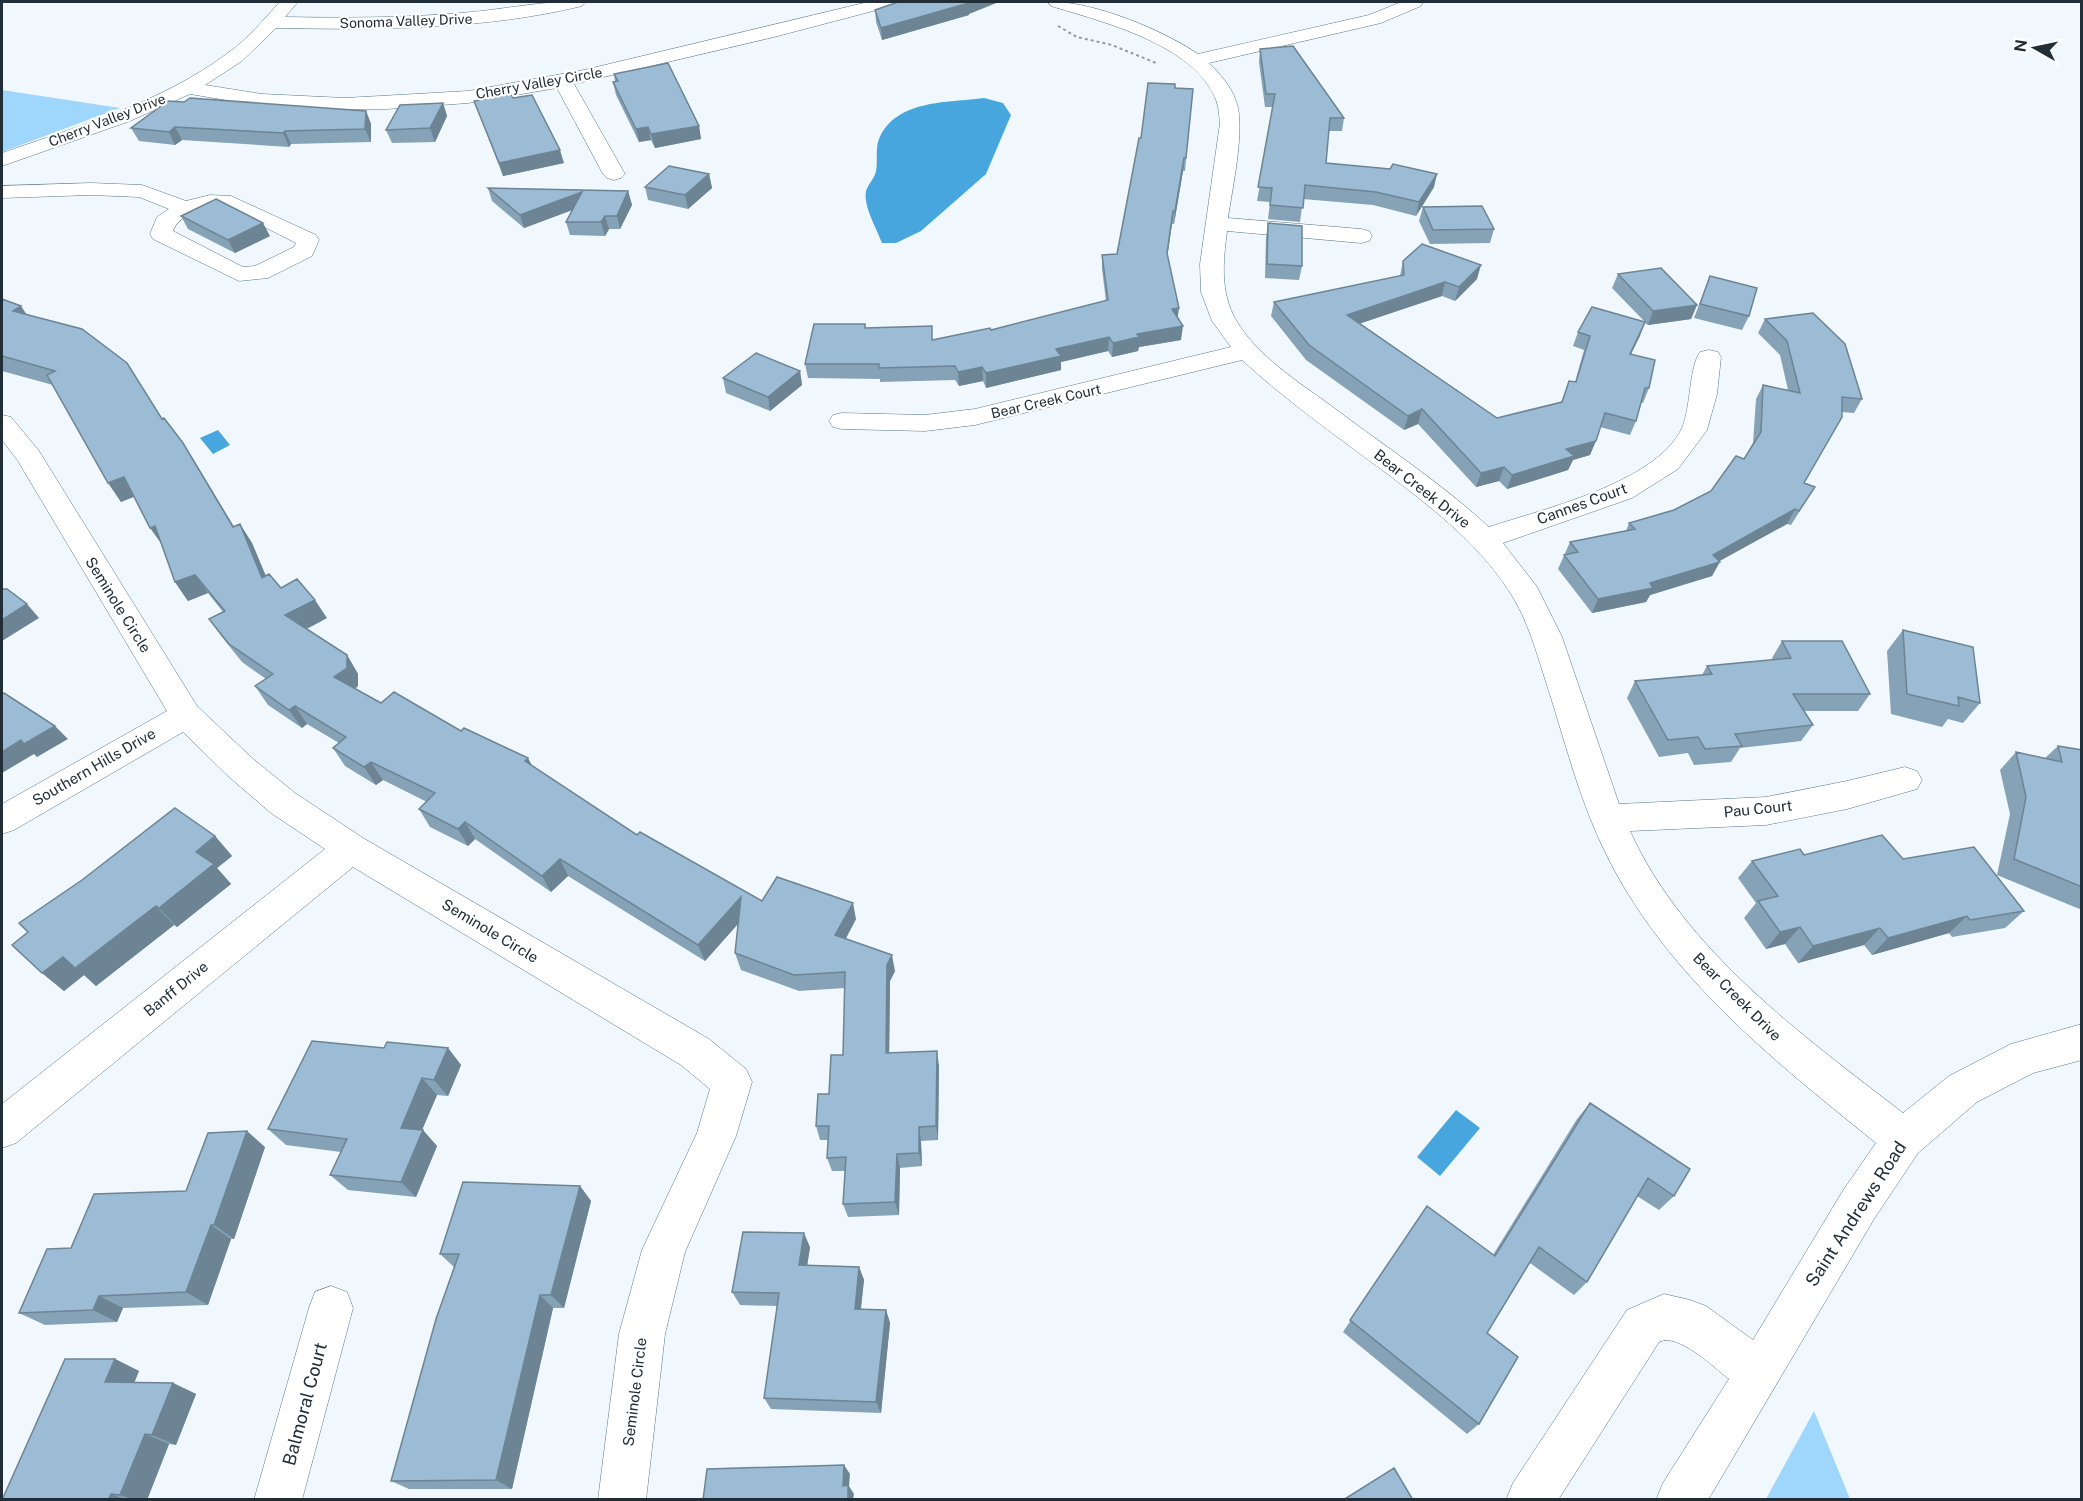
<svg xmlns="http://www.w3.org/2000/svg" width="2083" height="1501" viewBox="0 0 2083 1501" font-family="'Public Sans',sans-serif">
<rect width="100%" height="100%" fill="#f1f8fd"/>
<path fill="#9fd6fc" d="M2 90 120 108 2 152Z
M1814 1411 1850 1499H1766Z"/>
<path fill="#48a6df" d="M984 98 1003 103 1011 115 986 174 921 231 896 243H882C877 229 863 206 866 191 868 184 875 178 876 171 878 161 875 149 879 139 896 99 948 103 984 98Z
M218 430 230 445 213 454 200 438Z
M1456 1110 1480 1128 1440 1176 1417 1157Z"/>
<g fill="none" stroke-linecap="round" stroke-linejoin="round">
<defs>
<path id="minor" d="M280 2H298L285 17C344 18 403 18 461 13 502 10 544 0 585 2L582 6C483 30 377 30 276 28L242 61 205 85 262 94 345 98 468 91 584 70 868 2H895L892 6 774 37 574 84 625 174 621 178 614 180 607 178 603 174 557 88 468 103 387 109H303L262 106 190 94 130 121 2 166V153C79 126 161 103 228 53 248 39 264 19 280 2Z
M1048 2C1091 0 1163 30 1198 54L1369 15 1401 2H1423L1421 6 1381 23 1209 63C1220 74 1231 86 1236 101 1246 127 1232 189 1228 218L1361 229 1369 231 1372 236 1369 241 1361 243 1227 231C1223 262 1220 292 1236 320 1257 356 1297 381 1330 405 1383 445 1440 482 1489 527 1543 509 1656 483 1682 428 1691 407 1689 367 1700 352L1709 350 1718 352 1721 357 1717 394 1707 430 1678 469 1632 498 1503 543 1537 587 1562 637 1619 804 1766 797 1847 781 1905 767 1917 771 1922 780 1917 789 1847 809 1766 825 1630 831C1684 950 1802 1035 1903 1113L1949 1076 2011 1044 2082 1024V1060L2033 1073 1977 1102 1918 1153 1874 1219 1708 1500H1656L1663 1483 1729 1379C1713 1367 1678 1332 1659 1342L1558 1500H1506L1513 1483 1627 1310 1664 1294 1690 1300 1706 1306 1753 1340 1844 1189 1876 1143C1763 1052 1646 959 1591 820 1572 773 1560 724 1544 676 1536 650 1528 623 1514 599 1483 547 1436 511 1389 475 1339 438 1288 402 1242 360L975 425 925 431 842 429 833 427 829 421 833 415 842 413 925 415 975 409 1231 347 1212 321 1201 292 1200 264 1220 123C1219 116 1219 107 1216 100 1194 44 1103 22 1051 6Z
M91 183 142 185 186 201 210 195 231 196 316 235 319 240 312 256 268 278 239 281 153 239 150 234 157 217 169 209 139 197 91 195 2 198V186ZM211 208H227L296 243 294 247 255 266 243 267 173 231C178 216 197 211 211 208Z
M2 415 11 417 39 451 197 706 252 758 295 793 363 838 709 1039 746 1069 752 1082 736 1136 685 1252 665 1334 646 1500H598L619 1334 642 1250 697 1133 710 1089 681 1065 353 867 16 1143 2 1148V1104L325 849 271 813 228 776 183 732 14 830 2 834V804L167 711 18 461 2 440Z
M331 1286 347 1292 353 1308 302 1500H254L309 1308 315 1292Z"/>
</defs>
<use href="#minor" stroke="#56768b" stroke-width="1"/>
<path stroke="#909aa0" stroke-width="2" stroke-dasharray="3 3" stroke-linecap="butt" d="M1058 26 1077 37 1112 45 1156 63
M2 108V111"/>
<use href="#minor" fill="#fff" fill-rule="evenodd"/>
</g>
<path fill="#85a2b6" d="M875 10 969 14V15L882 40 876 22Z
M1260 49 1344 118 1342 131H1329L1326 163 1434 187 1416 216 1373 205 1303 199 1300 222 1268 219 1270 202 1257 201 1273 107H1265L1259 62Z
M614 74 699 126 701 139 655 148 651 140 639 142 616 95 613 82H615Z
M1175 88 1193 89 1185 171H1183L1174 224H1172L1167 255 1181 340 1139 347 1138 351 1112 357 1108 351 1061 362V370L986 388 983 381 959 386 955 380 880 382V379L808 378 805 364 865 324 866 328 933 340 991 330 1106 301 1102 269V255L1117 254 1141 138Z
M513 98 564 163 503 176 474 101Z
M184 102 366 111 371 124V142L291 144 289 147 182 140 175 145 139 141 131 128Z
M443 103 447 116 435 142 392 143 386 130Z
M709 174 712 188 688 209 648 200 645 187Z
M488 188 628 191 632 205 620 229H609L605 236 570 235 566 222 572 210 524 228 492 201Z
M1423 207 1494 229 1490 243 1430 244 1419 221Z
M181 216 270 236 235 253 188 229Z
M1268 223 1302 266 1299 280 1265 278 1266 237Z
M1403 261 1477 279 1455 301 1442 296 1360 323 1497 418 1561 402 1575 382 1584 350 1573 346 1578 332 1645 322 1612 288 1618 274 1697 305 1691 319 1648 325 1645 323 1631 354 1649 388 1643 403 1641 402 1636 421 1630 435 1600 427 1590 455 1573 460 1568 470 1507 489 1499 481 1476 487 1418 424 1404 430 1306 360 1271 316 1274 302 1400 276Z
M1710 276 1749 316 1742 330 1694 318Z
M2 299 21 306 26 314 162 419 183 443 233 526 240 524 252 543 266 576 281 588 327 618 306 629 347 655 358 674V686L355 689 381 703 461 731 532 766 637 835 762 901 856 919 845 939 895 971 890 981 889 1053 939 1066 938 1140 921 1141 922 1166 900 1168 899 1215 848 1217 843 1204 845 1171H832L827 1158 828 1140H820L816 1126 843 1055 845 988 799 991 741 970 735 953 738 923 705 961 568 876 551 892 475 839 468 846 430 827 419 809 427 802 383 780 376 785 345 766 333 748 339 743 307 724 302 728 268 705 255 686 266 679 242 662 222 637 209 619 223 612 208 593 188 601 175 582 161 543 134 497 121 502 53 385 2 371Z
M1765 319 1862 399 1854 413 1842 412 1804 483 1815 487 1791 525 1787 524 1719 561 1712 576 1650 595 1646 602 1592 613 1558 569 1570 542 1626 531 1629 523 1674 510 1711 491 1744 459 1753 443 1756 399 1763 385 1788 390 1780 355 1758 333Z
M800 371 802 385 770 411 726 393 723 378Z
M1903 630 1980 703 1963 723 1948 719 1942 727 1891 714 1887 651Z
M1782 641 1870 694 1858 711H1803L1813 725 1801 741 1740 748 1731 762 1694 765 1688 753 1659 757 1627 698 1635 681 1702 675 1707 666 1773 660 1772 658Z
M2058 746 2082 750V910L1997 875 2010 814 2000 770 2016 752 2045 758Z
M215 836 232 856 217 868 231 884 177 927 174 925 96 986 84 975 64 991 42 973Z
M1804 855 1903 859 2024 911 2005 928 1952 937 1949 933 1872 955 1864 945 1798 963 1785 944 1766 949 1744 918 1756 903 1738 878 1752 861Z
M384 1048H448L461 1065 448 1096 437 1095 422 1130 437 1146 416 1197 348 1190 330 1175 341 1152 286 1145 268 1129Z
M1590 1103 1674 1196 1659 1210 1637 1196 1587 1282 1574 1295 1530 1263 1487 1333 1479 1424 1467 1434 1343 1332 1427 1206 1493 1255 1577 1119Z
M265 1147 234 1239H231L208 1305 123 1308 117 1322 45 1325 19 1313 71 1248 186 1191Z
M580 1186 591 1201 564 1308H553L512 1489H409L391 1481 454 1267 440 1254Z
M810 1247 807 1266 859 1267 864 1280 861 1309 886 1310 890 1323 881 1413 771 1409 764 1398 778 1306 740 1305 732 1292Z
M115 1359 139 1371 134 1383H173L196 1394 176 1445 169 1444 147 1500H2Z"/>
<path fill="#6c8494" d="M969 2H999L969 14V15L882 40 881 28Z
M443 103 447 116 435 142 430 128Z
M366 111 371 124V142L365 129Z
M699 126 701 139 655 148 651 134Z
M175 127 182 140 175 145 169 132Z
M648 127 651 140 639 142 636 129Z
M285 131 291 144 289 147 283 133Z
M560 150 564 163 503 176 499 163Z
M1184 158 1183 171 1174 224 1175 211Z
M709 174 712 188 688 209 685 195Z
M1437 174 1434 187 1416 216 1419 202Z
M628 191 632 205 620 229 617 216Z
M582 192 586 205 524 228 520 215Z
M1173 211 1172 224 1166 266 1167 253Z
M605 216 609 229 605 236 601 222Z
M263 223 270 236 235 253 228 240Z
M1481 265 1477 279 1455 301 1459 287Z
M1445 282 1442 296 1344 329 1347 315Z
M1697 305 1691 319 1648 325 1653 311Z
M21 306 33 325 13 311Z
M1179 308 1177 322 1172 309Z
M1645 322 1640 336 1624 368 1630 354Z
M1183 326 1181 340 1139 347 1138 351 1112 357 1113 343 1137 334Z
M1109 337 1108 351 1061 362V370L986 388V373L1056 349Z
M982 367 983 381 959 386 958 372Z
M800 371 802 385 770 411 768 397Z
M1422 409 1418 424 1404 430 1408 416Z
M1596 441 1590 455 1573 460 1568 470 1507 489 1512 475 1566 449Z
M183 443 195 462 245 545 233 527Z
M1504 467 1499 481 1476 487 1481 473Z
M124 477 137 495 121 502 108 483Z
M1795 509 1787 524 1716 563 1720 562 1712 576 1650 595 1646 602 1592 613 1598 599 1650 583 1713 555Z
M240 524 252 543 274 596 262 578Z
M155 526 163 546 150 528Z
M195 575 208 593 188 601 175 582Z
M315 600 327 618 297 634 285 615Z
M27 604 39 618 2 641V620Z
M347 655 358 674V686L346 695 334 677Z
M295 706 307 724 302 728 289 710Z
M55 726 68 739 37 757 34 754 2 773V752L21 740Z
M528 758 537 775 525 761Z
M371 762 383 780 376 785 364 767Z
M465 822 475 839 468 846 458 829Z
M215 836 232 856 217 868 231 884 177 927 159 908 196 852Z
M560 859 568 876 551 892 542 876Z
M741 897 747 914 705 961 698 945Z
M853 903 856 919 839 952 835 935Z
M156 906 174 925 96 986 84 975 64 991 42 973 63 957Z
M1967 916 1949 933 1872 955 1888 938Z
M1800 927 1785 944 1766 949 1780 932Z
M1880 928 1864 945 1798 963 1813 946Z
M892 955 895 971 890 981 889 1068 886 1053 887 965Z
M448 1048 461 1065 448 1096 434 1080Z
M937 1051 939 1066 938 1140 936 1126Z
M422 1078 437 1095 416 1144 401 1128Z
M919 1127 921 1141 922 1166 919 1153Z
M423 1130 437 1146 416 1197 401 1182Z
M247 1131 265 1147 234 1239 214 1225Z
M897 1154 900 1168 899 1215 895 1202Z
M580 1186 591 1201 564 1308 551 1295Z
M211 1225 231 1239 208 1305 186 1292Z
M804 1233 810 1247 805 1279 799 1265Z
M859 1267 864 1280 859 1322 855 1309Z
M540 1295 553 1308 512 1489 496 1480Z
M99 1296 123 1308 117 1322 93 1310Z
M886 1310 890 1323 881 1413 876 1402Z
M115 1359 139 1371 130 1393 105 1382Z
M173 1383 196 1394 176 1445 152 1435Z
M145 1434 169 1444 147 1500H135L120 1495Z
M844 1465 850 1474 849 1486 854 1494 853 1500H848L843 1486Z
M111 1494 126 1500H108Z"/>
<path fill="#9bbcd4" stroke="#6c8494" stroke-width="1.5" d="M898 2H969H967L969 3 881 28 875 10Z
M1293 46 1344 118H1330L1326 163 1390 169 1393 164 1437 174 1419 202 1376 192 1305 185 1303 208 1270 205 1272 188 1258 187 1275 94H1266L1260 49Z
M668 63 699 126 651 134 648 127 636 129 613 82 618 81 614 74Z
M1148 83 1175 84V88L1193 89 1186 158H1184L1175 211H1173L1167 253 1179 308 1172 309 1183 326 1137 334 1139 337 1113 343 1109 337 1056 349 1061 356 986 373 982 367 958 372 955 366 879 368V364H805L814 324H865V328L932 326V340L990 328 991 330 1108 300 1102 255 1117 254 1139 138H1141Z
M511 94 513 98 532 95 560 150 499 163 474 101Z
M190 98 366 111 365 129 285 131 283 133 175 127 169 132 131 128 168 101 184 102Z
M443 103 430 128 386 130 400 105Z
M669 166 709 174 685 195 645 187Z
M488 188 628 191 617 216H605L601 222H566L582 192 520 215Z
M216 199 263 223 228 240 181 216Z
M1482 206 1494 229 1433 230 1423 207Z
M1268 223 1302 226V266L1267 264Z
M1422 244 1481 265 1459 287 1445 282 1347 315 1497 418 1562 402 1569 381 1576 382 1590 336 1578 332 1592 307 1645 322 1630 354 1655 360 1649 388H1645L1636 421 1605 413 1596 441 1566 449 1574 456 1512 475 1504 467 1481 473 1422 409 1408 416 1309 345 1274 302 1404 275 1403 261Z
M1661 268 1697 305 1653 311 1618 274Z
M1710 276 1757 288 1749 316 1700 304Z
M2 299 21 306 13 311 82 329 127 363 162 419 164 418 183 443 233 527 240 524 262 578 269 574 281 588 297 579 315 600 285 615 347 655V668L334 677 381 703 394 692 461 731 464 728 528 758 525 761 637 835 640 832 762 901 777 877 853 903 835 935 892 955 887 965 886 1053 937 1051 936 1126 919 1127V1153L897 1154 895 1202 843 1204 846 1157 827 1158 829 1126H816L818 1094H829L831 1055H843L845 972 794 975 735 953 741 897 698 945 560 859 542 876 465 822 458 829 419 809 435 793 371 762 364 767 333 748 346 737 295 706 289 710 255 686 273 674 229 644 209 619 225 611 195 575 175 582 155 526 150 528 124 477 108 483 47 375 55 371 2 356Z
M1813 313 1845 344 1862 399 1842 397V417L1804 483 1815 487 1799 511 1795 509 1713 555 1720 562 1650 583 1653 588 1598 599 1564 555 1578 552 1570 542 1635 529 1629 523 1674 510 1711 491 1736 456 1744 459 1761 432 1763 385 1800 393 1787 341 1765 319Z
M756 353 800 371 768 397 723 378Z
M2 589H7L27 604 2 620Z
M1903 630 1973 647 1980 703 1958 697 1959 706 1907 694Z
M1782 641H1842L1870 694H1793L1813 725 1735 734 1742 746 1705 749 1698 737 1668 740 1635 681 1712 674 1707 666 1791 658Z
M4 693 55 726 24 744 21 740 2 752V694Z
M2058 746 2082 750V887L2014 859 2026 797 2016 752 2062 762Z
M175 808 215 836 196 852 214 864 159 908 156 906 75 968 63 957 42 973 12 945 28 932 19 923 82 880Z
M1882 835 1903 859 1974 847 2024 911 1970 920 1967 916 1888 938 1880 928 1813 946 1800 927 1780 932 1758 901 1778 896 1752 861 1800 849 1804 855Z
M312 1041 384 1048 387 1042 448 1048 434 1080 422 1078 401 1128 423 1130 401 1182 330 1175 347 1139 268 1129Z
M1590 1103 1690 1169 1674 1196 1648 1178 1587 1282 1539 1247 1487 1333 1518 1357 1479 1424 1350 1320 1427 1206 1495 1256Z
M247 1131 214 1225H211L186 1292 99 1296 93 1310 19 1313 47 1249 71 1248 94 1194 186 1191 208 1133Z
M463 1182 580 1186 551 1295H540L496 1480 391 1481 436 1319 459 1254H440Z
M743 1232 804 1233 799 1265 859 1267 855 1309 886 1310 876 1402 764 1398 779 1293 732 1292Z
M65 1359H115L105 1382 173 1383 152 1435 145 1434 120 1495 111 1494 108 1500H2Z
M844 1465 843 1486 848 1485V1500H703L707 1469Z
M1394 1468 1413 1500H1343Z"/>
<g text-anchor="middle" stroke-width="4.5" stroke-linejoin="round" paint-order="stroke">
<g font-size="14" fill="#212e37" stroke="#fff">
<text transform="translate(406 21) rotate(-2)" y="5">Sonoma Valley Drive</text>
<text transform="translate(539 83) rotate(-10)" y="5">Cherry Valley Circle</text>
<text transform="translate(107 120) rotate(-21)" y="5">Cherry Valley Drive</text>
<text transform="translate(1046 401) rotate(-13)" y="5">Bear Creek Court</text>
</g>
<g font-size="15" fill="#212e37" stroke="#fff">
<text transform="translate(1422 489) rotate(38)" y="5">Bear Creek Drive</text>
<text transform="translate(1582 504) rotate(-20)" y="5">Cannes Court</text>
<text transform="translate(118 605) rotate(58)" y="5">Seminole Circle</text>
<text transform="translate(94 767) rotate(-30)" y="5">Southern Hills Drive</text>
<text transform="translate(1758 809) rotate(-6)" y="5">Pau Court</text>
<text transform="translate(490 931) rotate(31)" y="5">Seminole Circle</text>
<text transform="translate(176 989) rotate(-39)" y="5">Banff Drive</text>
<text transform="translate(1737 997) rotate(45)" y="5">Bear Creek Drive</text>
<text transform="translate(635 1392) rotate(-83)" y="5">Seminole Circle</text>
</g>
<g font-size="18" fill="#212e37" stroke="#fff">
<text transform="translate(1856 1214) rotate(-57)" y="6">Saint Andrews Road</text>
<text transform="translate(305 1404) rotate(-75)" y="6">Balmoral Court</text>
</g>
</g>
<rect width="2083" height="1501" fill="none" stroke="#212e37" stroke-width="6"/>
<g transform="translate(2035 48) rotate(279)" stroke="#ffffff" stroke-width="4.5" paint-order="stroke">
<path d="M0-4.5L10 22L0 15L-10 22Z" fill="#212e37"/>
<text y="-9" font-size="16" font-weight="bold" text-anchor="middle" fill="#212e37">N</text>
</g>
</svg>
